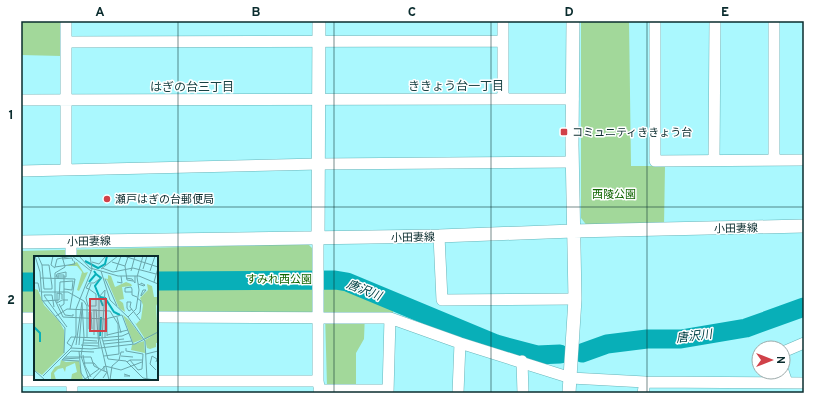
<svg xmlns="http://www.w3.org/2000/svg" width="825" height="414" viewBox="0 0 825 414" font-family="Overpass,'Noto Sans JP',sans-serif">
<rect width="100%" height="100%" fill="#aaf8fe"/>
<path fill="#a2d89a" d="M21 21H61V56L21 55Z
M581 21H629L631 166H665L664 226 588 227 581 218Z
M308 244 314 250 315 284H343L393 304V313H365L364 339 356 353V385L327 386 325 313 157 312V257H35V313H21V251Z"/>
<g fill="none" stroke-linecap="round" stroke-linejoin="round">
<path stroke="#08afb8" stroke-width="19" d="M157 281 335 280 347 282 496 344 537 355 560 354
M21 282H35
M582 353 607 344 647 339H681L746 328 804 307"/>
<defs>
<path id="minor" d="M66 21V170
M655 21V161L804 160
M66 42 503 41
M503 99V21
M21 100 573 99
M714 160 715 21
M774 160V21
M21 171 319 164 572 162
M439 236 442 300 575 299
M318 238V381L320 393
M71 241V257
M157 317 390 318 460 343 571 378 645 382 804 383
M21 318H35
M783 352 804 343
M522 361 523 393
M783 371 787 383
M72 379V393
M21 381H318
M319 390H388
M388 393 390 318
M458 393 460 343
M643 393 645 382"/>
<path id="tertiary" d="M318 238 319 21
M21 242 439 236 573 231 804 226
M569 393 575 299 572 145 573 21"/>
</defs>
<use href="#minor" stroke="#68b5ba" stroke-width="12"/>
<use href="#tertiary" stroke="#68b5ba" stroke-width="14"/>
<use href="#minor" stroke="#fff" stroke-width="11"/>
<use href="#tertiary" stroke="#fff" stroke-width="13"/>
</g>
<path fill="none" stroke="#0a2c2e" stroke-width="1" stroke-opacity="0.55" d="M178 21V393M334 21V393M491 21V393M647 21V393M21 207H804"/>
<g fill="#d04149" stroke="#fff" stroke-width="1.5">
<rect x="560" y="128" width="8" height="8" rx="2"/>
<circle cx="107" cy="199" r="4"/>
</g>
<g text-anchor="middle" stroke-width="3" stroke-linejoin="round" paint-order="stroke">
<g font-size="11" fill="#0a2c2e" stroke="#fff" text-anchor="start">
<text x="572" y="136">コミュニティききょう台</text>
<text x="115" y="203">瀬戸はぎの台郵便局</text>
</g>
<g font-size="11" fill="#0f6501" stroke="#fff">
<text x="614" y="198">西陵公園</text>
<text x="279" y="283">すみれ西公園</text>
</g>
<g font-size="11" fill="#0a2c2e" stroke="#fff">
<text transform="translate(736 228) rotate(-1)" y="4">小田妻線</text>
<text transform="translate(413 237) rotate(-1)" y="4">小田妻線</text>
<text transform="translate(89 241) rotate(-1)" y="4">小田妻線</text>
</g>
<g font-size="12" fill="#184244" stroke="#fff">
<text x="456" y="90">ききょう台一丁目</text>
<text x="192" y="91">はぎの台三丁目</text>
</g>
<g font-size="12" font-style="italic" fill="#004145" stroke="#fff">
<text transform="translate(364 290) rotate(21)" y="4">唐沢川</text>
<text transform="translate(694 336) rotate(-7)" y="4">唐沢川</text>
</g>
</g>
<g transform="translate(34 256)">
<rect width="124" height="124" fill="#aaf8fe"/>
<path d="M43 6 50 17 54 16 45 35 43 34 48 16 43 10H32ZM74 19 77 20 81 31 92 26 97 28 98 30 88 31 90 43 85 44 89 47 91 56 85 52 73 24 69 22 74 23ZM113 28 118 30 120 41H124V52L122 48 124 87H122V91L116 93 113 92 111 84 118 80 111 83 99 64 102 68 107 63 109 49 106 42 114 34ZM1 33 4 34 10 49 25 65 30 74V97L8 119 0 114ZM89 59 95 64 109 83 99 87ZM110 85 111 97 97 94 98 89ZM27 104 32 106 45 105 49 124H37L38 118 43 116 41 107 32 111 31 116 29 112 24 113 20 117 22 124H17V117L21 111 26 109Z" fill="#a2d89a"/>
<path fill="none" stroke="#08afb8" stroke-width="2" d="M51 5 64 12 71 8 73 0M62 18 67 22 61 30 69 50M55 26 62 18 60 15M66 41 71 42 80 56 86 59M0 71 6 77V86M66 80 67 61"/>
<path fill="none" stroke="#6aa6ab" stroke-width="1" d="M1 0 6 16 8 44 31 72 30 97M4 0 8 9H15L18 30M19 0 17 9 21 12M28 0 31 11 21 17V44L29 61 71 63 88 59M45 0 56 12 67 15 76 44 94 61 111 85 113 124M90 0 124 11M94 1 91 10 93 24 99 25M28 3 38 2 39 5M58 6 65 8 71 1M78 6 91 10M8 9 10 33H18V30M21 11 23 3 38 0 57 15M21 11 41 8 40 5M68 12 79 16 99 12 122 18M67 13 84 0M109 13 113 0M82 14 87 0M67 15 84 20H105L124 28M97 15 101 0M116 15 121 0M32 16V21H22L23 18ZM7 22 41 23 36 53M24 22V19H30V48L26 51M92 22 98 23 101 27V20M71 23 83 50M83 26 88 27 87 20M120 26 124 12M0 27H4L6 36M57 28 55 33 52 32 55 27H60L68 21M104 28 110 30 111 29 107 27V28M55 33 62 38V50H54L52 42ZM71 34 68 82 74 103 92 105 109 122 120 124M71 34 65 41V80L75 124M109 34H112L107 40V39ZM7 36H34L50 45 53 50V82M98 36H91V32L97 31 98 33V39L103 41M11 41 33 71M11 41 10 39H18L20 51M23 44V37L28 38V43M23 44V47L28 44H34M9 45 25 44 26 26 39 25 38 34 30 33M97 46 96 51 106 64M97 46H93V52L95 55 98 53M48 47 50 81 47 100 55 124M25 48 31 59 39 60V58M62 53 65 92M57 56 58 73M88 59 99 88M103 59 106 56 107 45 103 42M22 60 33 53 76 55 84 68 85 98 70 100M83 61 87 77M94 61 102 53 105 34 103 21 109 0M71 63V82M73 63V80M55 73V56M60 79V53M73 79 94 74M49 84 63 85M69 85 90 83M49 87H64M70 88 98 85M42 89 48 46M45 89 48 53M47 89 64 90M37 90 33 87 37 81 66 82 88 80 95 77M37 92 42 79V53L58 13 56 0M37 92 57 93 101 88 124 76M92 92V95L109 98M45 95 47 117 51 123 65 113M112 98 124 95M49 99 51 110 57 121M87 100 99 101M31 101H57L60 110 70 115M29 103 45 102M96 104 104 114 108 113 109 98M45 105 28 104 37 95 60 96M93 106 96 104H108M122 106 123 103 118 100 116 108 122 114M50 107H60L65 113M0 114 11 124M90 118 96 120H90M9 120 37 92M69 122 73 116 70 115V110M58 124 71 110 87 114 108 106M76 124 78 110 85 104 87 96H90"/>
<path fill="#d04149" fill-opacity="0.15" stroke="#d04149" stroke-width="2" d="M56 43H72V75H56Z"/>
<rect width="124" height="124" fill="none" stroke="#0a2c2e" stroke-width="2"/>
</g>
<rect width="825" height="414" fill="none" stroke="#ffffff" stroke-width="44"/>
<g transform="translate(771 360) rotate(90)"><circle r="19" fill="#ffffff" stroke="#9dabab"/>
<path d="M0-3L7 15L0 10L-7 15Z" fill="#d04149"/>
<text y="-6" font-size="11" font-weight="bold" text-anchor="middle" fill="#0a2c2e">N</text>
</g>
<rect x="22" y="22" width="781" height="370" fill="none" stroke="#0a2c2e" stroke-width="1.5"/>
<g font-size="13" text-anchor="middle" font-weight="bold" fill="#0a2c2e">
<text x="100" y="16">A</text>
<text x="256" y="16">B</text>
<text x="412" y="16">C</text>
<text x="569" y="16">D</text>
<text x="725" y="16">E</text>
<text x="11" y="119">1</text>
<text x="11" y="304">2</text>
</g>
</svg>
